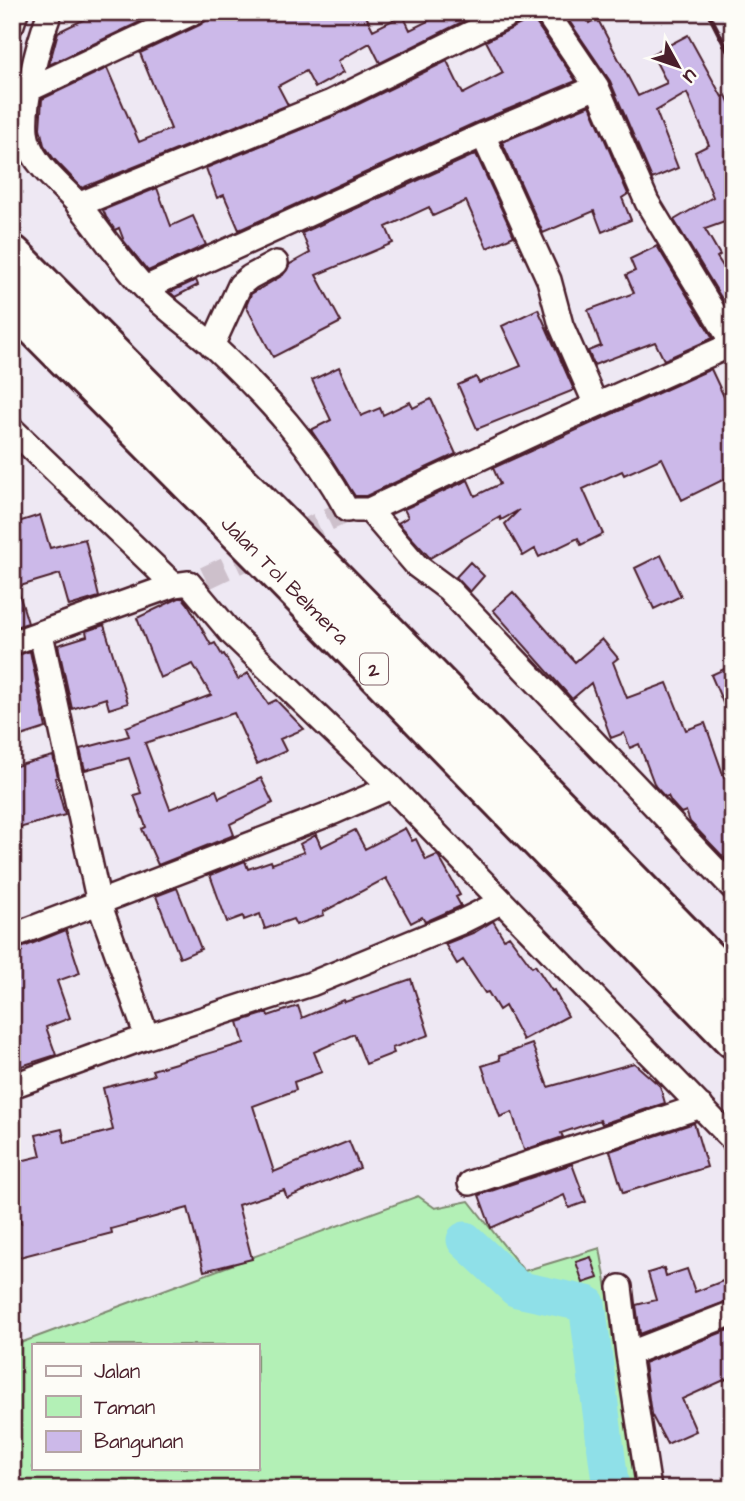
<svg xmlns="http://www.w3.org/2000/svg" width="745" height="1501" viewBox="0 0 745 1501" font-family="'Architects Daughter',sans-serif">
<rect width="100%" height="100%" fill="#eee8f3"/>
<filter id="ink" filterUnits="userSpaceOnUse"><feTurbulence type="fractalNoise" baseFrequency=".0143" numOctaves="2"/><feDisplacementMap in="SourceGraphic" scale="14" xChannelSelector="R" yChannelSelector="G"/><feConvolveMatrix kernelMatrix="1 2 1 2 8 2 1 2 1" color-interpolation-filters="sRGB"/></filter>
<g filter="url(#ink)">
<path fill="#b3f0b6" stroke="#7e8870" stroke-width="2" fill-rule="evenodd" d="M418 1196 435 1208 469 1201 524 1271 600 1248 642 1489H12V1346ZM33 1345H257V1468H33Z"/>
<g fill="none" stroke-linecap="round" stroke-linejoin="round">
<path stroke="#8fe0e8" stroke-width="37" d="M465 1240 517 1289 587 1304 611 1489"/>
</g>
<path fill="#ccb9e9" stroke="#4a1f2b" stroke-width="2" d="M84 12H161L49 65 58 32 87 18Z
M219 12H364L373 30 403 15 410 30 446 12H482L380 63 370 43 338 61 344 72 315 88 306 71 278 86 288 105 82 188 54 159 44 145 40 128 42 99 107 68 139 142 171 129 140 53 200 25Z
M528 12H532L534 20 576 81 477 122 239 230 224 195 217 198 206 168 334 116 447 61 463 94 503 73 486 41 521 24 526 19Z
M563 12H583L589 23 597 18 638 96 667 83 652 54 688 35 722 97 726 95 733 111V219L705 229 720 255 717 257 733 282V317L674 220 713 197 695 152 709 145 687 93 656 111 678 168 652 179 610 81Z
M590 105 628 194 622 198 631 220 602 232 594 211 543 233 502 142Z
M476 154 514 236 487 248 466 201 433 216 429 207 386 227 393 243 316 275 341 322 273 357 246 306 251 294 283 275 290 264 310 253 302 233Z
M157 188 171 226 193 216 206 245 148 271 124 241 119 228 115 230 106 217 103 210Z
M657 246 713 338 664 360 655 342 594 365 588 351 601 346 588 310 634 293 626 275 635 271 630 259Z
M196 280 198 285 175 297 170 292Z
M538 309 574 390 477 429 458 385 476 377 479 383 521 366 502 326Z
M339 367 361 416 380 408 383 415 410 402 413 408 431 399 456 454 366 496H355L311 430 331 420 312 380Z
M711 369 733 416V475L682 500 662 458 624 475 622 471 583 489 603 534 581 545 578 538 539 557 535 549 523 556 505 524 519 510 501 520 500 517 430 558 398 523 408 517 404 509 468 480 475 496 500 484 493 468Z
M40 515 50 548 85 539 99 597 69 606 60 574 17 587 28 623 12 628V524Z
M661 555 681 596 654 609 635 568Z
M470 562 484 576 470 592 456 577Z
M513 592 575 662 602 639 618 658 613 662 627 698 667 683 686 730 705 723 724 777 733 775V867L690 822 686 811 681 813 671 802 668 796 665 797 655 786 639 744 630 748 624 733 611 738 591 683 572 699 493 610Z
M179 598H183L188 604 211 645 215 643 222 655 224 654 238 679 248 673 268 704 276 700 304 729 280 739 286 751 257 764 234 713 145 743 170 809 216 790 219 798 261 778 273 803 230 824 234 835 158 865 142 829 146 827 134 795 141 793 129 758 85 770 80 749 129 736 126 727 211 695 193 664 160 678 137 618Z
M104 625 128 703 109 709 106 698 72 709 58 645 87 636 86 631Z
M30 651 46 728 12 739V657Z
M733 665V726L711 675Z
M53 756 58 777 55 778 65 815 12 830V767Z
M405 828 412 841 416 839 426 860 437 855 439 857 460 895 456 897 461 906 425 922 422 917 411 923 386 878 323 912 324 915 296 925 293 919 265 929 260 914 244 920 243 916 227 922 210 875 245 861 248 869 271 861 272 864 304 852 300 844 316 835 321 847 355 830 365 849Z
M177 888 201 949 180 958 156 896Z
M493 921 504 939 509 936 532 967 535 965 552 991 554 990 568 1016 523 1040 505 1006 499 1010 488 992 485 993 463 960 457 964 445 944 475 932Z
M66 930 80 973 57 981 70 1018 46 1027 56 1055 12 1069V955L22 951 21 948Z
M411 979 429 1035 392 1048 394 1053 366 1064 354 1034 314 1052 322 1072 294 1082 296 1090 253 1106 274 1172 349 1141 360 1168 287 1198 284 1190 238 1205 252 1259 204 1271 188 1208 111 1229 112 1233 12 1259V1225L21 1223 12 1189V1163L41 1156 36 1135 62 1129 65 1143 113 1130 103 1088 154 1075 152 1070 244 1043 238 1022 267 1013 268 1016 298 1006 302 1018 344 1000 345 1002Z
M532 1044 548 1087 634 1063 660 1086 665 1103 602 1124 600 1120 561 1133 563 1137 524 1150 512 1112 500 1117 482 1066 500 1060 499 1056Z
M694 1123 707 1167 623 1193 610 1151Z
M572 1164 586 1202 569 1208 564 1195 491 1228 479 1195Z
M591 1257 598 1278 583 1283 576 1262Z
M664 1268 666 1276 687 1269 695 1292 733 1277V1299L640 1334 636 1305 656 1300 648 1273Z
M733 1328V1376L682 1399 696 1431 667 1444 651 1414 644 1363Z"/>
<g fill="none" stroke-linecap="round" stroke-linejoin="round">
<path stroke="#cdc0cb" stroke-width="23" stroke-dasharray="23 11" stroke-linecap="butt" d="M205 578 342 513"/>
<defs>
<path id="street" d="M50 12C39 41 19 113 28 142 35 166 62 186 78 204 100 231 120 262 144 287 165 309 191 326 213 346 265 395 314 447 347 510
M546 12 597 87 647 202 733 344
M12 24 16 12
M30 89 194 12
M483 135 549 280 561 325 596 405
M78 205 329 103 514 12
M145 288 483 135 597 87
M212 346 240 285 250 277 276 263
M12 429 174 585 189 583 231 633 391 787 733 1140
M356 510H369L543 429 733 344
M369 510 417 566 448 589 733 888
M41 634 99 903 147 1037
M12 643 174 585
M12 936 334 812 391 787
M12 1086 147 1037 311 984 461 922 501 902
M470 1183 701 1106
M620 1287 628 1354
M649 1489 628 1354 733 1313"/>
<path id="highway" d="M12 255 286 530 733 986
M12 303 265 558 733 1038"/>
</defs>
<use href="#street" stroke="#4a1f2b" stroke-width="28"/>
<use href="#highway" stroke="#4a1f2b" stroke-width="44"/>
<use href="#street" stroke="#fdfcf7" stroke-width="23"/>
<use href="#highway" stroke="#fdfcf7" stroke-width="38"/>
<path stroke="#4a1f2b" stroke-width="5" d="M708 12 733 61"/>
</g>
</g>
<g text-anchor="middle" stroke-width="7" stroke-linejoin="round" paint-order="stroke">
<rect fill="#fdfcf7" stroke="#806168" stroke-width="2" x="360" y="653.5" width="28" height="31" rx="5"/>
<g font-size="19" font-weight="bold" fill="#4a1f2b">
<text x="374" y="676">2</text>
</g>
<g font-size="21" fill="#4a1f2b" stroke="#fdfcf7">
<text transform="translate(285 580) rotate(45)" y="7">Jalan Tol Belmera</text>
</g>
</g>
<rect width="745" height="1501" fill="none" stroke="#fdfcf7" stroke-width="42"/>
<rect x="21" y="21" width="703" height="1459" fill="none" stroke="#4a1f2b" stroke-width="2.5" filter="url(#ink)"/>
<rect x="32" y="1344" width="228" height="126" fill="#fdfcf7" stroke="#b5a4a5" stroke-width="2"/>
<rect x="46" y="1366" width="35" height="10" fill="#fdfcf7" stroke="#b5a4a5" stroke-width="2"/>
<text x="94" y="1378" font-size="21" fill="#4a1f2b">Jalan</text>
<rect x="46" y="1396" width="35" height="21" fill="#b3f0b6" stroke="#b5a4a5" stroke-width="2"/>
<text x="94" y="1414" font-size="21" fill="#4a1f2b">Taman</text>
<rect x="46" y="1431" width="35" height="21" fill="#ccb9e9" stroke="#b5a4a5" stroke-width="2"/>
<text x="94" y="1448" font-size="21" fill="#4a1f2b">Bangunan</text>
<g transform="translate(678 66) rotate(130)" stroke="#fdfcf7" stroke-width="5" paint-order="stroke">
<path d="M0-5L12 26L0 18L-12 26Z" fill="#4a1f2b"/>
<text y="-10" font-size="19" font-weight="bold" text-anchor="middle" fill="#4a1f2b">U</text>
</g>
</svg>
